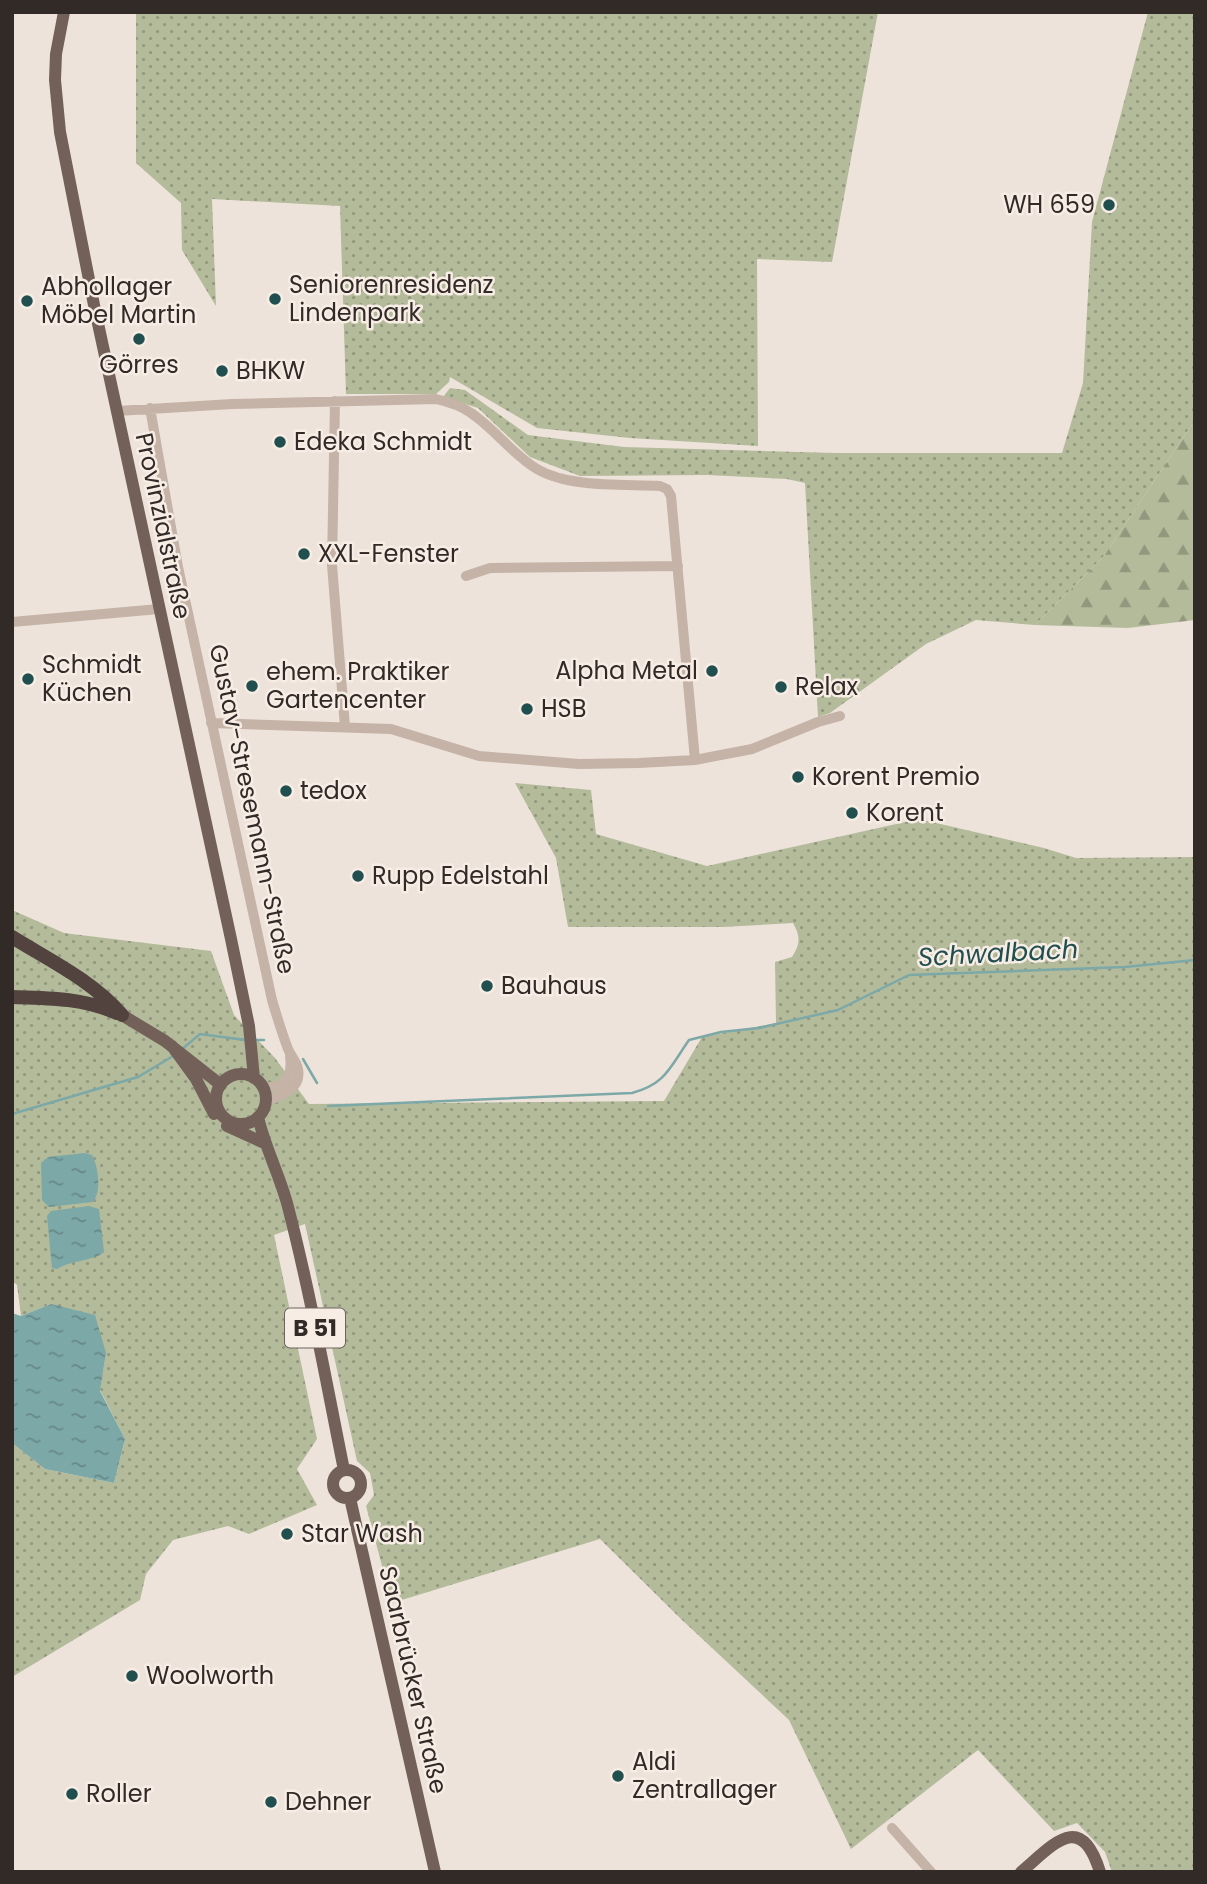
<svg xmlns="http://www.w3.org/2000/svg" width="1207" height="1884" viewBox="0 0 1207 1884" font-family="Poppins,sans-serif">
<defs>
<pattern id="grass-dots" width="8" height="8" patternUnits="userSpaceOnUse" patternTransform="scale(1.75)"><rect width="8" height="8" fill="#b3bb9b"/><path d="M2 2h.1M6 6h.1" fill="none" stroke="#92987e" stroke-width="1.8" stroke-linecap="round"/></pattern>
<pattern id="forest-firs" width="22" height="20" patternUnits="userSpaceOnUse" patternTransform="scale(1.75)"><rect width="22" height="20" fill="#b3bb9b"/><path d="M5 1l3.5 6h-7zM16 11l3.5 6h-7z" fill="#92987e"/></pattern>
<pattern id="water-ripples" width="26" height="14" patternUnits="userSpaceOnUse" patternTransform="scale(1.75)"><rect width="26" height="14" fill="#7ca8a7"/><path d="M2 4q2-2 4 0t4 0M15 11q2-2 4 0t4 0" fill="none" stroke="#668988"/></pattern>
</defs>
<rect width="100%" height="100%" fill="#eee3da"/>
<path fill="url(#grass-dots)" d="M136 12H878L832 262 757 259 758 446 630 438 537 428 450 377 449 382 436 394H346L340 206 212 199 216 306 182 250 181 203 136 163Z
M1148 12H1195V420L1104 556 1035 625 976 620 926 644 830 713 818 717 805 483 787 479 707 475 580 476 530 457 478 408 443 397 450 388 465 390 528 435 624 447 835 453H1062L1083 383 1092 222Z
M515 783 591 790 596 834 707 866 919 819 1044 848 1076 858 1195 857V1872H1112L1105 1852 1077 1823 1054 1831 978 1750 851 1849 789 1720 681 1619 600 1539 392 1603 366 1506 374 1495 370 1473 357 1461 305 1224 274 1235 317 1439 297 1469 317 1505 249 1534 228 1526 173 1540 146 1574 140 1600 12 1677V1443L45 1469 114 1483 125 1439 100 1390 106 1353 51 1304 21 1316 17 1285 12 1281V910L64 933 211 951 234 1015 275 1058 309 1104 664 1101 702 1037 776 1023 775 962 792 957C800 944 801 937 793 923L723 927H568L556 858Z"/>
<path fill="url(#forest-firs)" d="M1195 420V620L1128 628 1035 625 1104 556Z"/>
<path fill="url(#water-ripples)" d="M85 1153 92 1155C98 1166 102 1191 93 1202L49 1207 42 1200 41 1163 48 1157Z
M89 1206 99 1209 104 1252C94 1261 72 1260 57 1269L52 1268 47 1216 51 1211Z
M51 1304 95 1315 106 1353 100 1391 125 1439 114 1483 45 1469 12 1443V1313L21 1316Z"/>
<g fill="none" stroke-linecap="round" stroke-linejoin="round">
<path stroke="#7ca8a7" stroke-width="2.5" d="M255 1040H264
M181 1050 200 1034 245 1040
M303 1059 317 1083
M328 1106 632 1093C666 1084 670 1067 689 1040L721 1032 759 1028 838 1010 909 975 1125 967 1195 960
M12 1114 138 1077 173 1056"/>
<path stroke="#c5b3a7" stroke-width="10" d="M335 401 332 565 345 727
M150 408 178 567 272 1000C277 1017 282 1033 288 1049 291 1056 297 1062 298 1069 302 1089 281 1096 266 1101
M117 411 232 404 436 399C449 402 461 406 471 413 495 429 512 454 537 469 569 488 623 484 660 486L667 489 671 496 695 760
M466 576 490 568 678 566
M12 622 159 609
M211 723 391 729 479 756 579 764 639 763 695 760 752 749 818 722 840 716
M263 1087C284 1089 293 1077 290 1056
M892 1828 931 1872"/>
<path stroke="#736059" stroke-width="12" d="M64 12 56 54 55 80 60 132 94 305 231 939 249 1026 254 1078
M122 1015 165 1041 221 1085
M172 1046 196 1079 214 1114
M216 1099a25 25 0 1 1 50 0a25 25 0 1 1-50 0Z
M258 1117C265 1147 279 1174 287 1203 310 1291 326 1381 344 1470
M227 1126 262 1142
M333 1484a14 14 0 1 1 28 0a14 14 0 1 1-28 0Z
M350 1498 435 1872
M1021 1872C1054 1844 1081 1810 1100 1872"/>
<path stroke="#52433f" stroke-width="14" d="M12 937C49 960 93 981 122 1015
M12 997C49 998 83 998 117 1013"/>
</g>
<g fill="#214f4f" stroke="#f7ede5" stroke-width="2.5">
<circle cx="1109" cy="205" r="7"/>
<circle cx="275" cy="299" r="7"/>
<circle cx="27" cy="301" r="7"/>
<circle cx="139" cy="339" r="7"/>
<circle cx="222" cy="371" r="7"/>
<circle cx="280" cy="442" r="7"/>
<circle cx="304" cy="554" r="7"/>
<circle cx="712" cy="671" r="7"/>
<circle cx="28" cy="679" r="7"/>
<circle cx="252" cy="686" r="7"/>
<circle cx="781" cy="687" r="7"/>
<circle cx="527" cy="709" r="7"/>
<circle cx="798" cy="777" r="7"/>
<circle cx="286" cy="791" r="7"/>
<circle cx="852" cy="813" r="7"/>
<circle cx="358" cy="876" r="7"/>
<circle cx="487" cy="986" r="7"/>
<circle cx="287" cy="1534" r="7"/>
<circle cx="132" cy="1676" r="7"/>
<circle cx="618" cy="1776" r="7"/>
<circle cx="72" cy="1794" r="7"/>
<circle cx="271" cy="1802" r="7"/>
</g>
<g text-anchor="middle" stroke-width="5" stroke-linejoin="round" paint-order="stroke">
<rect fill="#f7ede5" stroke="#6d6460" stroke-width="2" x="285" y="1308.5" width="60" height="39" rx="5"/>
<g font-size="23" font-weight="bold" fill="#322a27">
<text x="315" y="1336">B 51</text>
</g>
<g font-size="24" fill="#322a27" stroke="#f7ede5" text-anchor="start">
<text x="1095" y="213" text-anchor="end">WH 659</text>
<text x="289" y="293">Seniorenresidenz<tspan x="289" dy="28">Lindenpark</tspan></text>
<text x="41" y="295">Abhollager<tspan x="41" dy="28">Möbel Martin</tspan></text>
<text x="139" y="373" text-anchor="middle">Görres</text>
<text x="236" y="379">BHKW</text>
<text x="294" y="450">Edeka Schmidt</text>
<text x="318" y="562">XXL-Fenster</text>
<text x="42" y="673">Schmidt<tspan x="42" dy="28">Küchen</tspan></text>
<text x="698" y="679" text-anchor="end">Alpha Metal</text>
<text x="266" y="680">ehem. Praktiker<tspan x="266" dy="28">Gartencenter</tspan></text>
<text x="795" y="695">Relax</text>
<text x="541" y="717">HSB</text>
<text x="812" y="785">Korent Premio</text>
<text x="300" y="799">tedox</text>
<text x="866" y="821">Korent</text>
<text x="372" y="884">Rupp Edelstahl</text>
<text x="501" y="994">Bauhaus</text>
<text x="301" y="1542">Star Wash</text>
<text x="146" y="1684">Woolworth</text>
<text x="632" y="1770">Aldi<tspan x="632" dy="28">Zentrallager</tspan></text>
<text x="86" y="1802">Roller</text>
<text x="285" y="1810">Dehner</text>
</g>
<g font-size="24" fill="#322a27" stroke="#f7ede5">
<text transform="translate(163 526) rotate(78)" y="8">Provinzialstraße</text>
<text transform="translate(252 809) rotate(78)" y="8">Gustav-Stresemann-Straße</text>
<text transform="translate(413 1680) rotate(77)" y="8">Saarbrücker Straße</text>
</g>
<g font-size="26" font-style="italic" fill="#214f4f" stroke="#f7ede5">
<text transform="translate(998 953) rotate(-3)" y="9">Schwalbach</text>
</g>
</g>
<rect width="1207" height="1884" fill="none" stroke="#322a27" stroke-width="28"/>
</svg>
